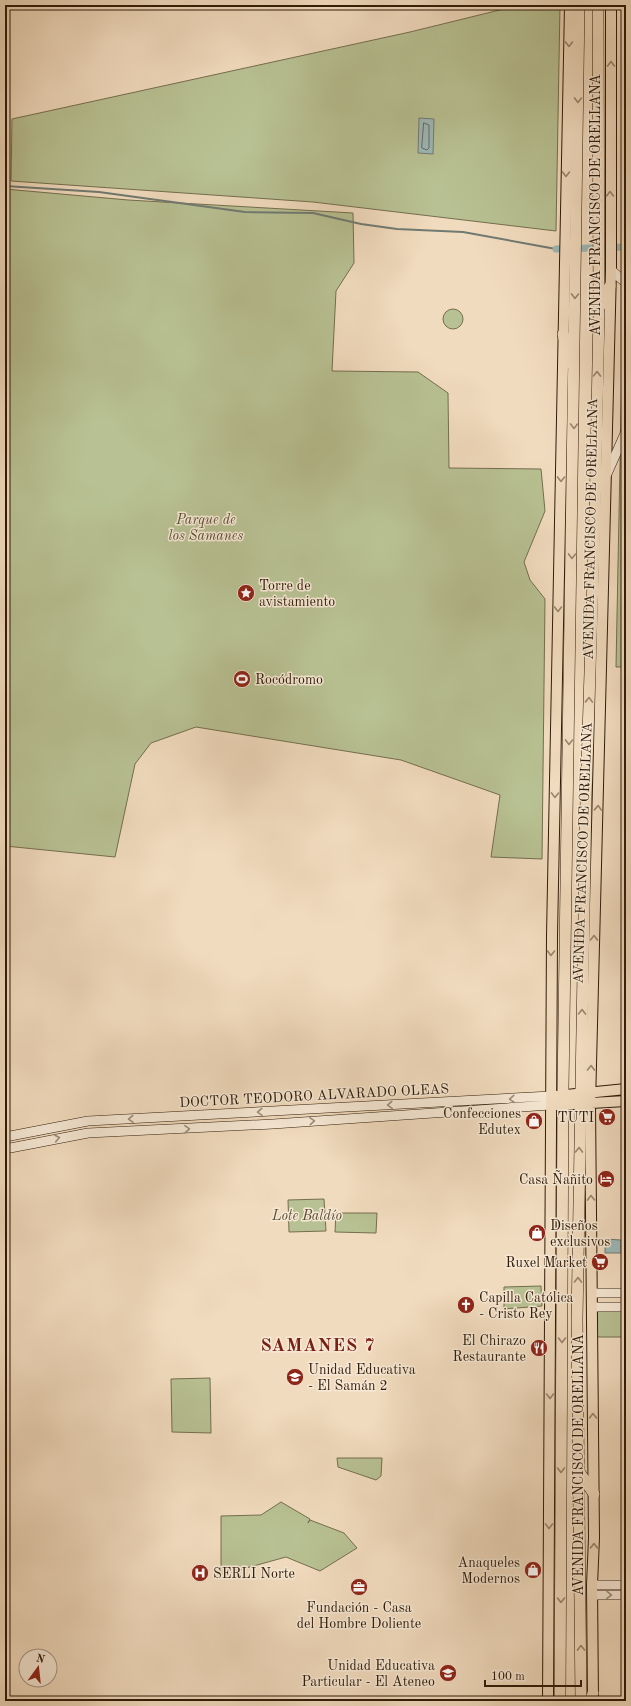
<svg xmlns="http://www.w3.org/2000/svg" width="631" height="1706" viewBox="0 0 631 1706" font-family="'Old Standard TT',serif">
<rect width="100%" height="100%" fill="#f1dbbe"/>
<filter id="stains"><feTurbulence type="fractalNoise" baseFrequency=".005" numOctaves="4"/><feColorMatrix values="0 0 0 0 .2 0 0 0 0 .09 0 0 0 0 .02 0 0 0 .5 -.17"/></filter>
<radialGradient id="worn" r=".72"><stop offset=".6" stop-color="#630" stop-opacity="0"/><stop offset="1" stop-color="#630" stop-opacity=".3"/></radialGradient>
<path fill="#b8c193" stroke="#746e4e" d="M520 5H560L556 231 313 202 11 181 12 119 410 32Z
M5 189 128 200 353 213 354 263 336 291 332 371 418 372 448 393 449 468 541 469 545 511 524 562 530 580 545 599 542 859 491 857 500 795 401 760 196 727 151 743 135 764 115 857 5 846Z
M624 262H626V667H616Z
M443 319a10 10 0 1 1 20 0a10 10 0 1 1-20 0Z
M622 1132H626V1263H622Z
M324 1199 326 1231 289 1232 288 1200Z
M336 1213H377L376 1233 335 1232Z
M541 1286 542 1306 504 1309V1287Z
M592 1307H626V1337H593Z
M210 1378 211 1433 172 1432 171 1379Z
M337 1458H382L381 1476 376 1480 338 1467Z
M281 1502 310 1519 308 1523 310 1520 344 1533 357 1548 320 1571 286 1557 221 1575V1516L261 1515Z"/>
<path fill="#9cb9b9" stroke="#707a72" d="M419 118 434 119 433 154 418 153Z
M605 1239 621 1240V1253H605Z"/>
<g fill="none" stroke-linecap="round" stroke-linejoin="round">
<path stroke="#666a60" stroke-width="1" d="M424 123 429 125V148L427 150 422 148Z"/>
<path stroke="#707a72" stroke-width="2" d="M5 186 99 192 245 212 313 213 361 224 397 229 463 232 556 249"/>
<path stroke="#9cb9b9" stroke-width="7" d="M556 249 626 247"/>
<defs>
<path id="secondary" d="M611 270 626 283
M607 474 626 431
M5 1137 88 1121 551 1096
M5 1149 88 1133 273 1124 550 1105
M592 1293H626
M592 1307H626
M592 1585H626
M593 1595H626"/>
<path id="primary" d="M556 1096 626 1089
M556 1105 626 1101
M548 1701 552 936 570 5
M593 1701 592 1585 594 1538 590 1104 611 270V5"/>
<path id="highway" d="M601 305 610 286
M563 334 570 363
M580 1473 594 1494
M560 1701 563 1089 579 5
M581 1701 577 1320 586 798 595 515 599 313 598 5
M591 1701 593 1693"/>
</defs>
<use href="#secondary" stroke="#2f1b08" stroke-width="10"/>
<use href="#primary" stroke="#2f1b08" stroke-width="12"/>
<use href="#highway" stroke="#2f1b08" stroke-width="12"/>
<use href="#secondary" stroke="#f6e8d5" stroke-width="9"/>
<use href="#primary" stroke="#f1dbbe" stroke-width="10"/>
<use href="#highway" stroke="#f1dbbe" stroke-width="11"/>
</g>
<defs><path id="oneway-chevron" d="M-2-3.5L2.5 0L-2 3.5" fill="none" stroke-width="1.6" stroke-linecap="round" stroke-linejoin="round"/></defs>
<g stroke="#9a856c">
<use href="#oneway-chevron" transform="translate(569 44) rotate(91)"/>
<use href="#oneway-chevron" transform="translate(611 64) rotate(-90)"/>
<use href="#oneway-chevron" transform="translate(578 100) rotate(91)"/>
<use href="#oneway-chevron" transform="translate(566 174) rotate(91)"/>
<use href="#oneway-chevron" transform="translate(610 194) rotate(-90)"/>
<use href="#oneway-chevron" transform="translate(575 296) rotate(91)"/>
<use href="#oneway-chevron" transform="translate(597 374) rotate(-89)"/>
<use href="#oneway-chevron" transform="translate(574 426) rotate(91)"/>
<use href="#oneway-chevron" transform="translate(561 479) rotate(91)"/>
<use href="#oneway-chevron" transform="translate(572 556) rotate(91)"/>
<use href="#oneway-chevron" transform="translate(558 609) rotate(91)"/>
<use href="#oneway-chevron" transform="translate(589 700) rotate(-88)"/>
<use href="#oneway-chevron" transform="translate(569 742) rotate(91)"/>
<use href="#oneway-chevron" transform="translate(555 795) rotate(91)"/>
<use href="#oneway-chevron" transform="translate(598 808) rotate(-88)"/>
<use href="#oneway-chevron" transform="translate(594 938) rotate(-89)"/>
<use href="#oneway-chevron" transform="translate(551 953) rotate(91)"/>
<use href="#oneway-chevron" transform="translate(582 1012) rotate(-89)"/>
<use href="#oneway-chevron" transform="translate(591 1068) rotate(-89)"/>
<use href="#oneway-chevron" transform="translate(579 1150) rotate(-89)"/>
<use href="#oneway-chevron" transform="translate(591 1198) rotate(-91)"/>
<use href="#oneway-chevron" transform="translate(578 1280) rotate(-89)"/>
<use href="#oneway-chevron" transform="translate(562 1340) rotate(90)"/>
<use href="#oneway-chevron" transform="translate(550 1396) rotate(90)"/>
<use href="#oneway-chevron" transform="translate(593 1416) rotate(-90)"/>
<use href="#oneway-chevron" transform="translate(561 1470) rotate(90)"/>
<use href="#oneway-chevron" transform="translate(549 1526) rotate(90)"/>
<use href="#oneway-chevron" transform="translate(594 1546) rotate(-89)"/>
<use href="#oneway-chevron" transform="translate(561 1600) rotate(90)"/>
<use href="#oneway-chevron" transform="translate(581 1648) rotate(-91)"/>
</g>
<g stroke="#9c8c79">
<use href="#oneway-chevron" transform="translate(512 1099) rotate(177)"/>
<use href="#oneway-chevron" transform="translate(390 1105) rotate(177)"/>
<use href="#oneway-chevron" transform="translate(260 1112) rotate(177)"/>
<use href="#oneway-chevron" transform="translate(131 1119) rotate(177)"/>
<use href="#oneway-chevron" transform="translate(312 1121) rotate(-4)"/>
<use href="#oneway-chevron" transform="translate(187 1129) rotate(-3)"/>
<use href="#oneway-chevron" transform="translate(57 1138) rotate(-11)"/>
<use href="#oneway-chevron" transform="translate(609 1595) rotate(1)"/>
</g>
<defs>
<symbol id="sight-disc" viewBox="-11 -11 22 22"><circle r="9.5" fill="#8f2418" stroke="#f6e8d5"/><path d="M0-6L1.8-2.2L6-1.7L2.9 1.2L3.7 5.4L0 3.3L-3.7 5.4L-2.9 1.2L-6-1.7L-1.8-2.2Z" fill="#fff"/></symbol>
<symbol id="stadium-disc" viewBox="-11 -11 22 22"><circle r="9.5" fill="#8f2418" stroke="#f6e8d5"/><path d="M0-5a6.5 5 0 1 0 0 10a6.5 5 0 1 0 0-10ZM-3.5-1.8h7v3.6h-7Z" fill="#fff"/></symbol>
<symbol id="supermarket-disc" viewBox="-11 -11 22 22"><circle r="9.5" fill="#8f2418" stroke="#f6e8d5"/><path d="M-6-5.5h2.5l.6 2H6L4.5 2H-2.5L-4.4-4H-6ZM-1.5 3.2a1.3 1.3 0 1 0 .1 0ZM3 3.2a1.3 1.3 0 1 0 .1 0Z" fill="#fff"/></symbol>
<symbol id="shop-disc" viewBox="-11 -11 22 22"><circle r="9.5" fill="#8f2418" stroke="#f6e8d5"/><path d="M-5-2.5h2.3a2.7 3.5 0 0 1 5.4 0H5L5.5 6h-11ZM-1.5-2.5h3a1.5 2.3 0 0 0-3 0Z" fill="#fff"/></symbol>
<symbol id="hotel-disc" viewBox="-11 -11 22 22"><circle r="9.5" fill="#8f2418" stroke="#f6e8d5"/><path d="M-6-4.5h1.5V1H6V5H4.5V3h-9V5H-6ZM-4 0a1.8 1.8 0 1 1 3.6 0ZM.5 0V-2.5h3Q6-2.5 6 0Z" fill="#fff"/></symbol>
<symbol id="church-disc" viewBox="-11 -11 22 22"><circle r="9.5" fill="#8f2418" stroke="#f6e8d5"/><path d="M-1.2-6h2.4v3.5h3.3v2.4h-3.3V6h-2.4V-.1h-3.3v-2.4h3.3Z" fill="#fff"/></symbol>
<symbol id="restaurant-disc" viewBox="-11 -11 22 22"><circle r="9.5" fill="#8f2418" stroke="#f6e8d5"/><path d="M-5-6h1v4h1v-4h1v4h1v-4h1v5L-1.5 .5V6h-2V.5L-5-1ZM5-6V6H3V1.5H1.5Q1.5-4 5-6Z" fill="#fff"/></symbol>
<symbol id="school-disc" viewBox="-11 -11 22 22"><circle r="9.5" fill="#8f2418" stroke="#f6e8d5"/><path d="M0-5L7-2L0 1L-7-2ZM-4 1L0 2.5L4 1V4Q0 6-4 4Z" fill="#fff"/></symbol>
<symbol id="hospital-disc" viewBox="-11 -11 22 22"><circle r="9.5" fill="#8f2418" stroke="#f6e8d5"/><path d="M-5-5h3v3.5h4V-5h3V5h-3V1.5h-4V5h-3Z" fill="#fff"/></symbol>
<symbol id="office-disc" viewBox="-11 -11 22 22"><circle r="9.5" fill="#8f2418" stroke="#f6e8d5"/><path d="M-6-3h4V-5.5h4V-3h4V5H-6ZM-1-4.5V-3h2v-1.5ZM-6 0V1H6V0Z" fill="#fff"/></symbol>
</defs>
<g fill-rule="evenodd">
<use href="#sight-disc" x="236" y="583" width="20" height="20"/>
<use href="#stadium-disc" x="232" y="669" width="20" height="20"/>
<use href="#supermarket-disc" x="597" y="1107" width="20" height="20"/>
<use href="#shop-disc" x="524" y="1111" width="20" height="20"/>
<use href="#hotel-disc" x="596" y="1169" width="20" height="20"/>
<use href="#shop-disc" x="527" y="1223" width="20" height="20"/>
<use href="#supermarket-disc" x="590" y="1252" width="20" height="20"/>
<use href="#church-disc" x="456" y="1295" width="20" height="20"/>
<use href="#restaurant-disc" x="529" y="1338" width="20" height="20"/>
<use href="#school-disc" x="285" y="1367" width="20" height="20"/>
<use href="#shop-disc" x="523" y="1560" width="20" height="20"/>
<use href="#hospital-disc" x="190" y="1563" width="20" height="20"/>
<use href="#office-disc" x="349" y="1577" width="20" height="20"/>
<use href="#school-disc" x="438" y="1663" width="20" height="20"/>
</g>
<g text-anchor="middle" stroke-width="3" stroke-linejoin="round" paint-order="stroke">
<g font-size="14" fill="#2f1b08" stroke="#f6e8d5">
<text transform="translate(595 205) rotate(-90)" y="5">AVENIDA FRANCISCO DE ORELLANA</text>
<text transform="translate(590 529) rotate(-89)" y="5">AVENIDA FRANCISCO DE ORELLANA</text>
<text transform="translate(582 853) rotate(-88)" y="5">AVENIDA FRANCISCO DE ORELLANA</text>
<text transform="translate(314 1095) rotate(-3)" y="5">DOCTOR TEODORO ALVARADO OLEAS</text>
<text transform="translate(578 1465) rotate(-90)" y="5">AVENIDA FRANCISCO DE ORELLANA</text>
</g>
<g font-size="14" font-style="italic" fill="#584d32" stroke="#f6e8d5">
<text x="206" y="524">Parque de<tspan x="206" dy="16">los Samanes</tspan></text>
<text x="307" y="1220">Lote Baldío</text>
</g>
<g font-size="14" fill="#2f1b08" stroke="#f6e8d5" text-anchor="end">
<text x="259" y="590" text-anchor="start">Torre de<tspan x="259" dy="16">avistamiento</tspan></text>
<text x="255" y="684" text-anchor="start">Rocódromo</text>
<text x="521" y="1118">Confecciones<tspan x="521" dy="16">Edutex</tspan></text>
<text x="594" y="1122">TUTI</text>
<text x="593" y="1184">Casa Ñañito</text>
<text x="550" y="1230" text-anchor="start">Diseños<tspan x="550" dy="16">exclusivos</tspan></text>
<text x="587" y="1267">Ruxel Market</text>
<text x="479" y="1302" text-anchor="start">Capilla Católica<tspan x="479" dy="16">- Cristo Rey</tspan></text>
<text x="526" y="1345">El Chirazo<tspan x="526" dy="16">Restaurante</tspan></text>
<text x="308" y="1374" text-anchor="start">Unidad Educativa<tspan x="308" dy="16">- El Samán 2</tspan></text>
<text x="520" y="1567">Anaqueles<tspan x="520" dy="16">Modernos</tspan></text>
<text x="213" y="1578" text-anchor="start">SERLI Norte</text>
<text x="359" y="1612" text-anchor="middle">Fundación - Casa<tspan x="359" dy="16">del Hombre Doliente</tspan></text>
<text x="435" y="1670">Unidad Educativa<tspan x="435" dy="16">Particular - El Ateneo</tspan></text>
</g>
<g font-size="18" font-weight="bold" letter-spacing="1" fill="#7a1f14" stroke="#f6e8d5">
<text x="318" y="1351">SAMANES 7</text>
</g>
</g>
<rect width="631" height="1706" fill="none" stroke="#f1dbbe" stroke-width="20"/>
<rect x="6" y="6" width="619" height="1694" fill="none" stroke="#2f1b08" stroke-width="2"/>
<rect x="10" y="10" width="611" height="1686" fill="none" stroke="#2f1b08"/>
<g transform="translate(38 1668) rotate(15)"><circle r="19" fill="#f6e8d5" stroke="#a69683"/>
<path d="M0-3L7 15L0 10L-7 15Z" fill="#8f2418"/>
<text y="-6" font-size="11" font-weight="bold" text-anchor="middle" fill="#2f1b08">N</text>
</g>
<path d="M485 1680v6h96v-6" fill="none" stroke="#2f1b08" stroke-width="2"/>
<text x="491" y="1680" font-size="12" fill="#2f1b08" stroke="#f6e8d5" stroke-width="3" paint-order="stroke">100 m</text>
<rect width="100%" height="100%" filter="url(#stains)"/>
<rect width="100%" height="100%" fill="url(#worn)"/>
</svg>
